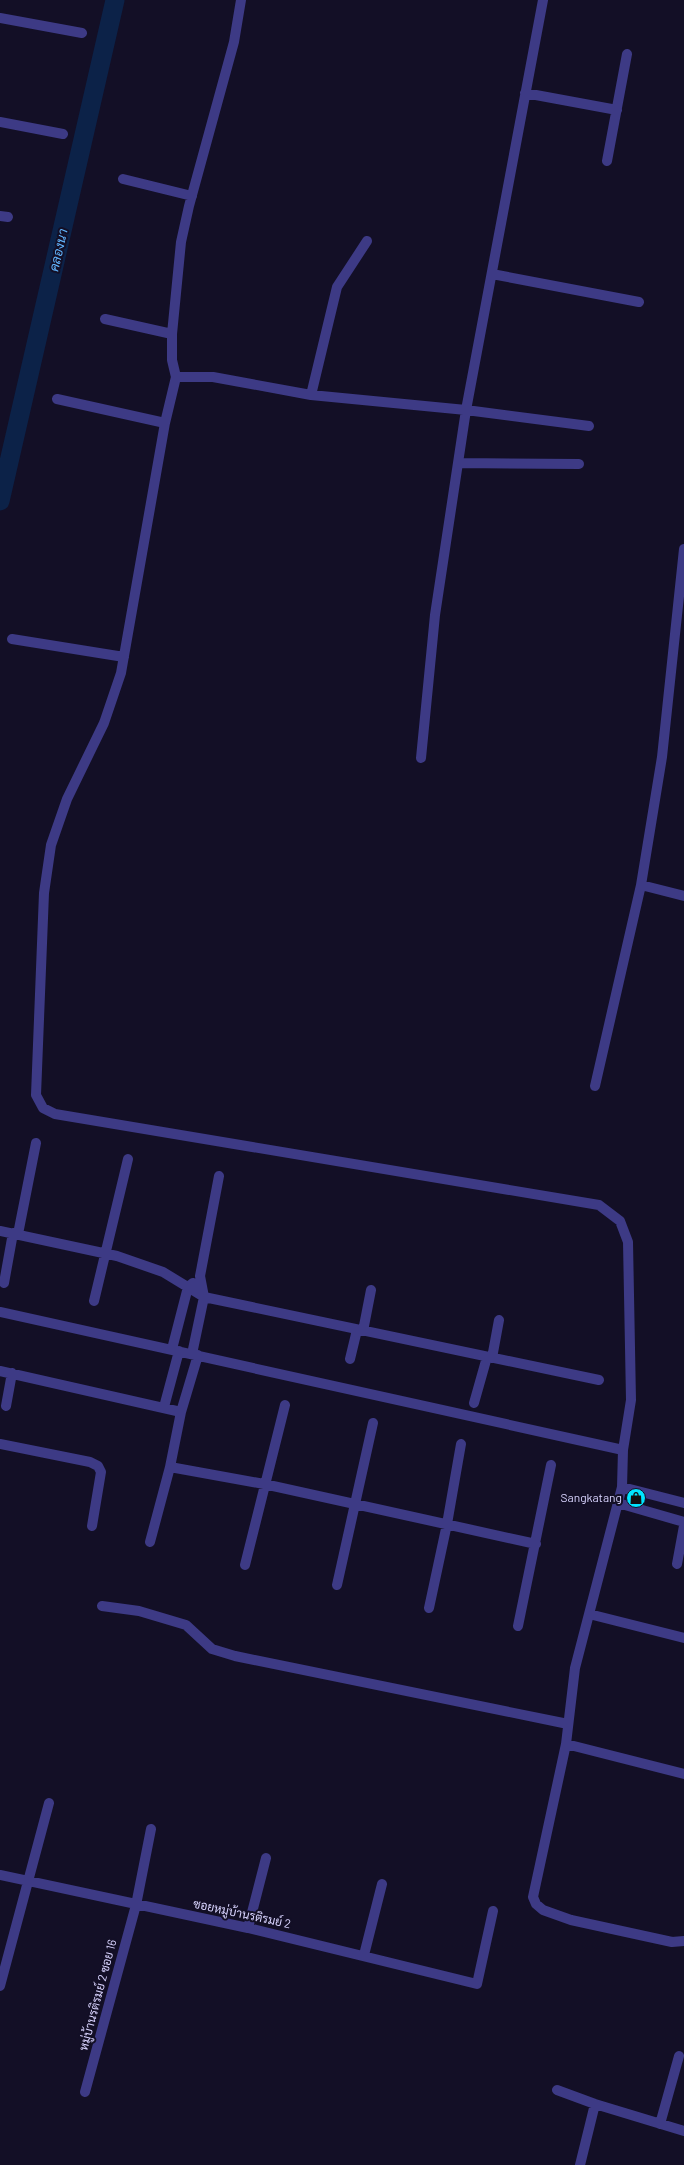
<svg xmlns="http://www.w3.org/2000/svg" width="684" height="2165" viewBox="0 0 684 2165" font-family="Barlow,Sarabun,sans-serif">
<rect width="100%" height="100%" fill="#130f26"/>
<g fill="none" stroke-linecap="round" stroke-linejoin="round">
<path stroke="#0c2248" stroke-width="19" d="M0 501 115 0"/>
<path stroke="#3d3a85" stroke-width="10" d="M241 0 234 42 189 206 181 242 172 334V360L176 377 165 423 121 673 104 723 67 799 51 845 44 893 36 1095 43 1108 55 1114 599 1205 620 1221 628 1242 631 1400 623 1450 622 1487 575 1668 566 1744 533 1897 536 1904 543 1910 571 1920 672 1942 684 1941
M0 18 82 33
M525 93 617 110
M0 122 63 134
M607 161 627 54
M123 179 192 196
M0 216 8 217
M492 274 639 302
M105 319 172 334
M176 377H213L311 395 466 410 543 0
M311 395 337 287 367 241
M57 399 165 423
M458 463 579 464
M12 639 124 657
M421 758 435 615 466 410 589 426
M641 885 684 896
M595 1086 641 885 662 757 684 549
M0 1231 117 1256 163 1272 204 1297 599 1380
M18 1234 36 1143
M4 1283 13 1233
M94 1301 128 1159
M0 1312 623 1450
M363 1331 371 1290
M172 1349 188 1287 193 1283
M192 1354 204 1297 200 1276 219 1176
M492 1358 499 1320
M350 1359 357 1330
M0 1371 181 1412 170 1467 264 1484 536 1544
M474 1403 487 1357
M6 1406 12 1373
M164 1407 179 1351
M181 1412 198 1355
M0 1444 90 1462 98 1466 101 1472 92 1526
M622 1487 684 1503
M618 1503 684 1522
M150 1542 170 1467
M677 1564 684 1526
M245 1565 285 1405
M337 1585 373 1423
M102 1606 139 1611 186 1625 212 1649 235 1656 568 1724
M429 1608 447 1524 461 1444
M589 1614 684 1638
M518 1626 551 1465
M566 1744 684 1774
M0 1875 248 1928 477 1984 493 1911
M248 1928 266 1858
M364 1955 382 1884
M0 1986 49 1803
M557 2090 595 2104 684 2131
M85 2092 136 1905 151 1829
M660 2124 679 2056
M580 2165 595 2104"/>
</g>
<defs>
<symbol id="shop-disc" viewBox="-11 -11 22 22"><circle r="9.5" fill="#00e5ff" stroke="#130f26"/><path d="M-5-2.5h2.3a2.7 3.5 0 0 1 5.4 0H5L5.5 6h-11ZM-1.5-2.5h3a1.5 2.3 0 0 0-3 0Z" fill="#111"/></symbol>
</defs>
<g fill-rule="evenodd">
<use href="#shop-disc" x="625" y="1487" width="22" height="22"/>
</g>
<g text-anchor="middle" stroke-width="4" stroke-linejoin="round" paint-order="stroke">
<g font-size="12" fill="#d9d4ff" stroke="#130f26" text-anchor="end">
<text x="622" y="1502">Sangkatang</text>
</g>
<g font-size="12" fill="#d9d4ff" stroke="#130f26">
<text transform="translate(242 1914) rotate(12)" y="4">ซอยหมู่บ้านรติรมย์ 2</text>
<text transform="translate(98 1995) rotate(-75)" y="4">หมู่บ้านรติรมย์ 2 ซอย 16</text>
</g>
<g font-size="13" font-style="italic" fill="#62b6ff" stroke="#130f26">
<text transform="translate(58 250) rotate(-77)" y="5">คลองนา</text>
</g>
</g>
</svg>
